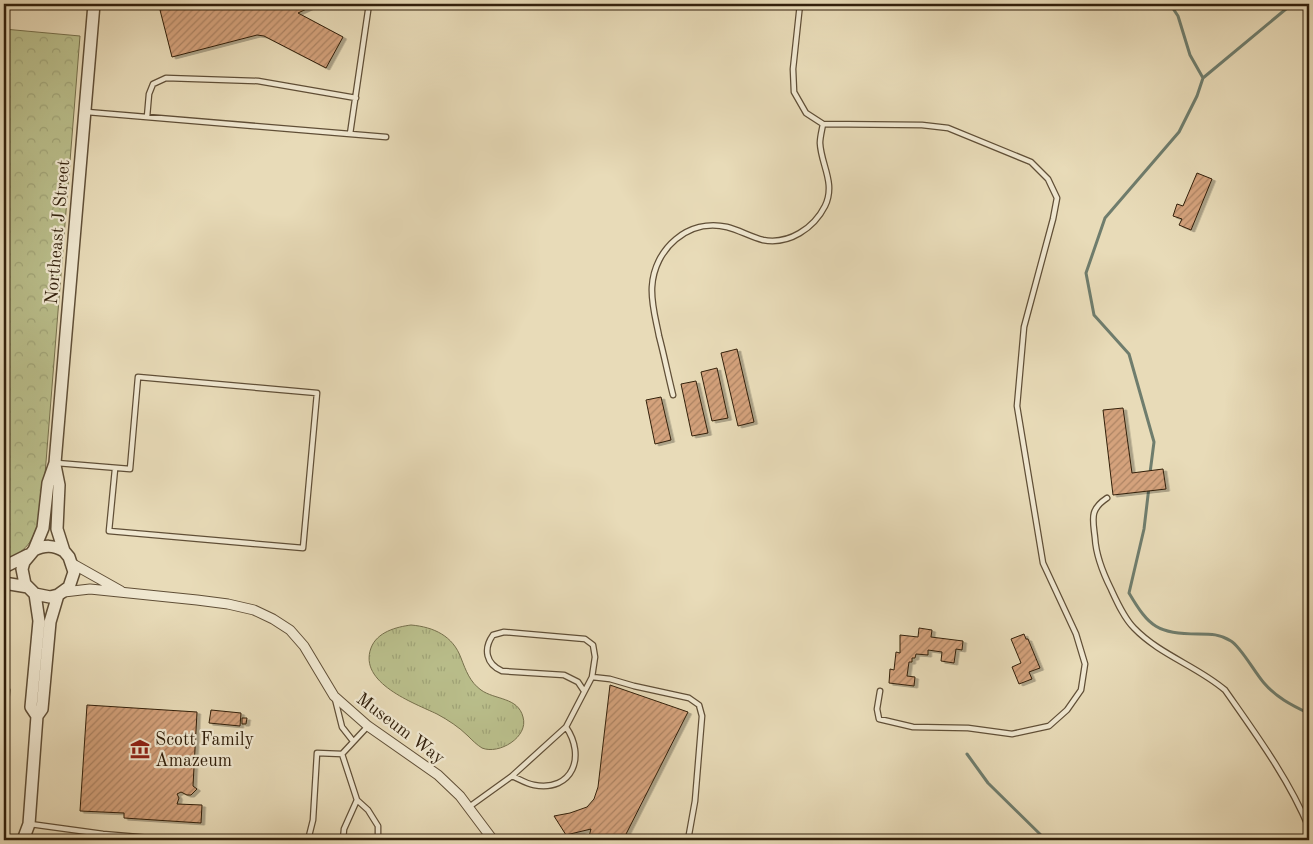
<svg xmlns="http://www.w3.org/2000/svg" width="1313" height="844" viewBox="0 0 1313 844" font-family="'Old Standard TT',serif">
<defs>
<pattern id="grass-tufts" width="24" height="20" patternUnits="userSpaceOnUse" patternTransform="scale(1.25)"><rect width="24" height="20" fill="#babf8c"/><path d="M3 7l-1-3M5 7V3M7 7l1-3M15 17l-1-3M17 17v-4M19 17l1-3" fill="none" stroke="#a0a478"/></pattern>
<pattern id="park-crowns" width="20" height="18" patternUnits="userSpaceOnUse" patternTransform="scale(1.25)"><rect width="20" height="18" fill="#babf8c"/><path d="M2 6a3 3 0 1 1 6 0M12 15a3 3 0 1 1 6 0" fill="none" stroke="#a0a478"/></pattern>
<pattern id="building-hatch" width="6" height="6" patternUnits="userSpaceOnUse" patternTransform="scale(1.25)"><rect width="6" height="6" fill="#d4a27c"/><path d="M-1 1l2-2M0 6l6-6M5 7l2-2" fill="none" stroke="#ad8464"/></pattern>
<filter id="shadow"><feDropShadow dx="3.5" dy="2" stdDeviation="0" flood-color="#0004"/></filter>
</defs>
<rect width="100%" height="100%" fill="#e8dbb8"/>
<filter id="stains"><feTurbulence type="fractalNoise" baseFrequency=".004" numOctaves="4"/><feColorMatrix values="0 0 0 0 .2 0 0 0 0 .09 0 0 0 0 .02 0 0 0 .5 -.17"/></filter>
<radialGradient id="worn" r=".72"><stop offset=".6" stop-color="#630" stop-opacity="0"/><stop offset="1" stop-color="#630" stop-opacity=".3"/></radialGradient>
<path fill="url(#grass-tufts)" stroke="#76704c" d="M411 625C434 627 453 636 461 658 466 671 470 682 481 690 495 700 518 697 523 717 529 737 499 755 482 748 477 745 472 740 468 736 459 727 448 720 437 714 414 703 358 683 371 648 377 632 396 627 411 625Z"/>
<path fill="url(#park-crowns)" stroke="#76704c" d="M4 29 80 36 42 512C33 539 31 549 4 561Z"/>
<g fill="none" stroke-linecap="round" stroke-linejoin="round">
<path stroke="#6f7d6d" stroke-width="3" d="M1170 4 1178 16 1190 55 1203 78
M1150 473 1154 442 1129 354 1094 315 1086 273 1105 218 1179 132 1197 96 1203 78 1292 4
M1149 487 1144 529 1129 593C1149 627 1158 634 1198 634 1211 634 1220 634 1231 641 1241 647 1255 673 1264 683 1276 697 1291 705 1308 713L1309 717
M967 754 988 783 1046 840"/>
</g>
<path fill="url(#building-hatch)" stroke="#32200c" filter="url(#shadow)" d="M185 4H317L298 13 343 37 326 68 264 36 257 35 172 57 160 10Z
M1197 173 1212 179 1191 230 1179 225 1182 219 1173 216 1177 204 1183 206Z
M737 349 754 422 738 426 721 353Z
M717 368 728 418 712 421 701 372Z
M696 381 708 433 692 436 681 384Z
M661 397 671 440 655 444 646 400Z
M1123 408 1132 473 1163 469 1166 489 1113 495 1103 410Z
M919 628 932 630 931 637 963 641 962 650 956 649 954 663 941 661 942 652 928 650V655L916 654 915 658H912V662H909L907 676 915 677 914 686 889 683 890 669 894 670 896 652 900 653V635L918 637Z
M1024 634 1026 639H1028L1040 668 1029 672 1032 679 1019 684 1012 667 1021 663 1011 639Z
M610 685 688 712 623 840H588L591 829 566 835 554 816 570 813 587 807 594 799 598 787Z
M87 705 197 712 193 786 197 789 191 795H187L181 792 177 794 179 798 177 804 202 805 201 823 124 818V813L80 811Z
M211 710 241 713 240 726 209 723Z
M242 718H247L246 724H242Z"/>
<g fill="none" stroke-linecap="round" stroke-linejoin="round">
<defs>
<path id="service" d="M800 4 793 69 794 92 806 113 823 124 922 125 948 128 1031 162 1048 179 1057 198 1053 219 1024 327 1017 406 1043 563 1076 634 1085 664 1081 690 1067 710 1049 726 1012 734 968 728 913 727 879 719 877 709 880 691
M87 112 350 134 369 4
M147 117 149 94 153 84 166 78 258 81 356 98
M350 134 386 137
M673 395C668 375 664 355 659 336 656 320 651 304 652 287 654 249 688 218 727 227 739 230 751 237 763 240 789 245 814 228 825 206 836 183 821 165 820 143 820 137 822 130 823 124
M57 463 130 469 138 377 317 393 303 548 109 531 115 469
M1107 498C1089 510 1093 519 1095 538 1096 555 1103 573 1111 589 1117 602 1124 618 1134 628 1160 655 1197 666 1225 690 1255 733 1289 779 1309 828
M592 677 610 679 634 686 689 698 699 705 702 716 695 801 688 840
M4 684 7 690 4 731
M335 699 342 727 353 741
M566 727 592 677 595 657 593 645 585 639 504 632 493 635C483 649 486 664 502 671L564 675 578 682 584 691
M342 754 357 800 368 810 378 826V840
M469 807 512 776C519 779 527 784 534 785 573 792 586 756 566 727L512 776
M30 824 103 834 174 840
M308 840 313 820 317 753 342 754 368 726
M343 840 344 829 357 800"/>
<path id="minor" d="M73 564 121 591
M64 592 90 589 197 600 228 604 254 610 273 619 290 630 304 646 334 696 368 726 438 775 460 796 493 840"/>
<path id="tertiary" d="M34 550C45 545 53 545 64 551
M4 567 28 555
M4 583 28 587
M35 594 39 621 31 707 37 716
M58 595 50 597 35 594 25 584 22 569 24 562 34 550 43 528 48 483 55 463 94 4
M23 840 29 824 37 716 42 709 50 622 58 595 69 587 74 572 69 557 64 551 57 529 59 485 55 465"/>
</defs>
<use href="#service" stroke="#604f37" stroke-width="7"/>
<use href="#minor" stroke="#604f37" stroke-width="11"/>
<use href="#tertiary" stroke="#604f37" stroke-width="14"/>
<use href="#service" stroke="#f0e8d1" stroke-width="4.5"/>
<use href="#minor" stroke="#f0e8d1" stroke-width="9"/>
<use href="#tertiary" stroke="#f0e8d1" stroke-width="11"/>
</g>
<defs>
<symbol id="museum-bare" viewBox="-9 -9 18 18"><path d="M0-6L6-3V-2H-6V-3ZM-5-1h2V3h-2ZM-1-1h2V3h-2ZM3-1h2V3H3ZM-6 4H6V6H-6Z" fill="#8f2418" stroke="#f0e8d1" stroke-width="2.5" paint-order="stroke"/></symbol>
</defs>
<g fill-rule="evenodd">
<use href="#museum-bare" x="126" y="735" width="28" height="28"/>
</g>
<g text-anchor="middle" stroke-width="4.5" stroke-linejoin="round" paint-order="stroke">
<g font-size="18" fill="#32200c" stroke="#f0e8d1">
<text transform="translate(57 232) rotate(-85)" y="6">Northeast J Street</text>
<text transform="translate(401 728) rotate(37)" y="6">Museum Way</text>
</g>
<g font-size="18" fill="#32200c" stroke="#f0e8d1" text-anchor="start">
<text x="155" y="745">Scott Family<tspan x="155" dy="21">Amazeum</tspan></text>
</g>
</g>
<rect width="1313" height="844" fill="none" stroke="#e8dbb8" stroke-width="20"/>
<rect x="5" y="5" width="1303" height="834" fill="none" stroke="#32200c" stroke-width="2.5"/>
<rect x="10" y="10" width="1293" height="824" fill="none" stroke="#32200c"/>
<rect width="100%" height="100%" filter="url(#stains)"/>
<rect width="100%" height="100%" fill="url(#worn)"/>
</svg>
